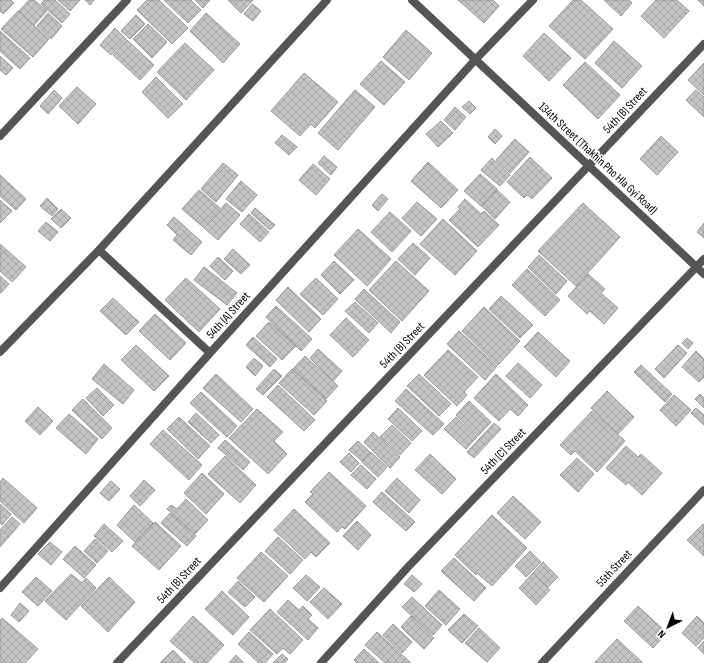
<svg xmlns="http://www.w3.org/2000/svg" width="704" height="663" viewBox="0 0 704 663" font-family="'Sofia Sans Condensed',sans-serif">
<defs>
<pattern id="building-cross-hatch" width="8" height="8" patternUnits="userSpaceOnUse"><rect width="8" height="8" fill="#c4c4c4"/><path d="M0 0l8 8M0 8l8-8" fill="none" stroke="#a7a7a7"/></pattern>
</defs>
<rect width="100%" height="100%" fill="#fff"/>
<path fill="url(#building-cross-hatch)" stroke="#999" d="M0 0H11L14 3 3 14 0 11Z
M29 0H34L47 11 34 25 19 11Z
M44 0H55L70 14 62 23 41 4Z
M58 0H80L70 11Z
M85 0H94L90 5Z
M147 0H159L188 28 172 44 137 10Z
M164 0H191L201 10 188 23Z
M195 0H210L203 8Z
M228 0H253L241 13Z
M458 0H493L499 6 484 23Z
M573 0H581L613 29 585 59 549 26Z
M604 0H629L632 3 621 16Z
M656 0H677L689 11 664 38 641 16Z
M698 0H704V6Z
M252 4 261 11 253 21 244 14Z
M18 11 49 39 33 57 1 29Z
M48 13 62 26 51 39 37 26Z
M206 13 240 44 223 63 190 31Z
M136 15 145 24 130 39 121 31Z
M148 24 167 42 152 58 133 39Z
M115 28 126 39 111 55 100 45Z
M406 30 432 53 409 80 383 57Z
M0 31 30 58 20 69 0 51Z
M544 33 571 58 549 81 523 56Z
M127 40 154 65 140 80 113 55Z
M614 41 642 66 622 88 595 63Z
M185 43 214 70 186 100 157 72Z
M0 56 13 68 6 75 0 70Z
M381 61 405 82 384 105 360 84Z
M585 62 620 95 598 119 563 85Z
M704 63V95L688 80Z
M304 73 338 102 315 128 311 124 300 136 271 111Z
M156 77 183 104 168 118 142 92Z
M77 87 96 104 78 124 59 106Z
M54 90 62 98 48 114 40 106Z
M355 90 375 107 338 150 318 133Z
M696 90 704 97V117L686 100Z
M469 101 476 108 470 114 462 107Z
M455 107 466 117 455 130 444 120Z
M441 121 453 133 438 147 426 134Z
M495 129 502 136 495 144 488 137Z
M282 135 297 147 289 155 275 143Z
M661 136 678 152 657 175 640 159Z
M515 139 529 152 510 173 496 160Z
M324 156 337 167 331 175 318 163Z
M530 157 552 178 532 199 527 195 524 198 507 182Z
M492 158 510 175 500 186 481 170Z
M428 162 458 190 441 208 411 181Z
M223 163 238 175 216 202 201 189Z
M313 164 330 179 316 195 299 180Z
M480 174 497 189 481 206 464 191Z
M0 175 26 199 16 210 0 196Z
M241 181 257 195 242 212 226 199Z
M199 190 220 208 203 227 182 209Z
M497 190 510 202 495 219 482 206Z
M382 194 388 199 378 211 372 205Z
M47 198 58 209 52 216 40 206Z
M465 199 481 214 484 211 499 225 478 247 449 220 460 209 458 207Z
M0 200 12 211 0 223Z
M417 202 437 219 421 236 402 218Z
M226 203 240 215 218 240 204 228Z
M583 203 620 237 576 286 538 251Z
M255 208 275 225 270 230 251 213Z
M61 209 71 218 61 228 51 219Z
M390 212 411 231 392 252 371 232Z
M249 214 269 232 260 242 240 224Z
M174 217 202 242 191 255 173 240 177 235 167 225Z
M443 219 477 251 455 275 420 244Z
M46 222 58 232 50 241 38 231Z
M704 223V238L697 232Z
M358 229 391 259 367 286 334 255Z
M413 243 430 258 415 275 398 259Z
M0 244 26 267 12 282 0 271Z
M233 249 250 265 241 274 224 259Z
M539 255 567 281 556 294 528 267Z
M218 257 233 271 225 280 210 266Z
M334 261 354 280 340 294 321 275Z
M396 261 429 291 402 321 369 290Z
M204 267 237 293 227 305 194 280Z
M527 269 560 300 545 316 512 285Z
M588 274 605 289 601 293 618 308 604 324 590 311 587 314 568 296Z
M0 276 9 284 1 293H0Z
M186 278 220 309 199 332 165 300Z
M316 278 338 299 323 315 300 294Z
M288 287 321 319 309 332 276 300Z
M364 289 400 322 391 333 355 299Z
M501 296 533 325 520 338 489 309Z
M113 298 139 322 126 335 100 311Z
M355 302 378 323 369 333 345 311Z
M276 306 312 339 301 351 266 317Z
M484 307 520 341 498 365 462 331Z
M155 314 186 343 170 360 139 331Z
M346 318 369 340 353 357 330 335Z
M269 322 296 346 282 360 256 336Z
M459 331 497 366 485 380 447 344Z
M538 332 570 361 556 377 524 347Z
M253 337 277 359 270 367 246 345Z
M687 338 693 343 688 349 682 343Z
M136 345 169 376 154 391 121 360Z
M678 345 687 353 664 378 655 369Z
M318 349 342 371 333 381 310 358Z
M448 350 478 377 464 392 467 395 457 406 424 375Z
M696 351 704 359V377L699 382 682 367Z
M305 356 338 386 326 399 293 369Z
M254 358 263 366 255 376 246 367Z
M518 363 542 385 530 398 506 376Z
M104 364 134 390 123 404 92 379Z
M641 365 672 394 665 402 634 372Z
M274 369 282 376 263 395 256 389Z
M292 369 327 401 314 415 279 383Z
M216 374 253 409 241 422 203 388Z
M419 374 451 404 439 416 407 386Z
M496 374 528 405 518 416 510 409 499 421 474 398Z
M278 385 315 420 304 431 267 397Z
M97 388 114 405 103 416 86 398Z
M406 389 444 424 433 435 395 401Z
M607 391 634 417 618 434 591 408Z
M201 392 237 426 227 437 190 403Z
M700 394 704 398V408L695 399Z
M674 395 691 410 676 426 660 410Z
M83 399 112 428 102 439 72 410Z
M469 401 491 422 478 436 456 415Z
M38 407 53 421 40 435 25 421Z
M398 408 422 431 412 441 388 419Z
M696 408 704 415V425L691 413Z
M257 409 283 432 274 441 287 454 268 474 229 438Z
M592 411 625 441 597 472 575 451 571 455 560 445Z
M196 413 219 435 211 443 188 422Z
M69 414 98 439 86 454 56 428Z
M179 417 210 446 198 459 167 429Z
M456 417 477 437 466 449 444 429Z
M494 423 501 429 474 458 467 452Z
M392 425 411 443 400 455 380 437Z
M163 430 202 465 189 480 150 444Z
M373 432 400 457 390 468 364 442Z
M225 440 250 462 243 470 218 448Z
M358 441 370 452 362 461 349 450Z
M626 446 638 457 641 454 662 473 642 495 628 482 626 485 606 468Z
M371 452 387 467 378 477 362 462Z
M349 453 359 463 351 472 340 462Z
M430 454 456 479 442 494 415 470Z
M225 456 256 485 240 503 208 474Z
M577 458 594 474 578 492 560 475Z
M361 465 376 479 367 489 351 475Z
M329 472 366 506 345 529 342 527 337 532 305 502 313 494 310 492Z
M202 473 224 494 206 514 184 493Z
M3 478 37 508 24 523 0 501V482Z
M397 478 420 500 409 513 385 491Z
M144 480 155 490 140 506 130 496Z
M111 481 120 489 109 501 100 493Z
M382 492 415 522 406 531 373 502Z
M513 496 541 522 525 539 497 513Z
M186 499 208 520 195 534 167 509 171 505 177 509Z
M0 504 11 514 2 525 0 523Z
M134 505 153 523 135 542 117 525Z
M294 509 330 543 316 557 311 552 305 559 274 530Z
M170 513 196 536 187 546 161 523Z
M492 515 527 548 492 586 477 573 476 575 455 555Z
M12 517 20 524 0 547V530Z
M357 521 371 535 358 550 343 536Z
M155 522 181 546 159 570 132 546Z
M104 524 123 541 112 552 94 536Z
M703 524 704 525V556L687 540Z
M278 537 303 560 290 574 265 551Z
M95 539 108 551 97 563 84 551Z
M50 542 62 552 51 565 38 554Z
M75 546 96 565 84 578 63 559Z
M530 551 541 562 526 577 515 566Z
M261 552 288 576 264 602 237 578Z
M454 558 486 588 474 601 441 571Z
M543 562 558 577 548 587 533 573Z
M533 573 550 590 536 605 519 588Z
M71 574 82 583 86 578 96 588 66 620 45 601Z
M306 575 320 587 307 601 293 588Z
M412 575 422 584 414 592 404 584Z
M36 577 52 591 38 606 22 592Z
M109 577 135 602 108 632 81 606Z
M238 581 255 597 245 607 228 592Z
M324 588 342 604 328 619 310 602Z
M439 590 460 609 446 625 425 606Z
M222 591 249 617 233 635 205 609Z
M412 597 442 625 433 635 402 607Z
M288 600 299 610 303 606 312 615 308 619 318 628 308 640 277 612Z
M20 603 29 611 19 622 11 615Z
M638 606 667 633 653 648 624 621Z
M270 609 303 640 290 654 283 648 277 654 250 630Z
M464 614 478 626 462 643 448 630Z
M193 616 224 645 207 663H195L170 641Z
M411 616 434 638 424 649 401 627Z
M697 616 704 623V638L696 646 682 633Z
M2 618 38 649 25 663H0V620Z
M393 624 412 642 402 653 383 635Z
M479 628 500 648 487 662 465 643Z
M249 632 273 654 265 663H259L238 644Z
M377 632 411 663H385L365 645Z
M617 639 643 663H594Z
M704 641V654L698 648Z
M364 649 379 663H357L354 660Z
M173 650 186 663H160Z
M282 654 288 659 284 663H273Z
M236 655 244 663H229Z"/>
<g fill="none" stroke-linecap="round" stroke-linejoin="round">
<path stroke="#555" stroke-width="8" d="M412 0 704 274
M0 136 127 0
M99 250 210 353
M0 352 99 250 327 0
M0 588 210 353 475 60 533 0
M117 663 704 44
M321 663 408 567 704 259
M542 663 704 490"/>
</g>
<g text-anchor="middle" stroke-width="3.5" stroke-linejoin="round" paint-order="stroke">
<g font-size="12" fill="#000" stroke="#fff">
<text transform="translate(625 110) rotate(-47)" y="4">54th (B) Street</text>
<text transform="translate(598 158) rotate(43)" y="4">134th Street (Thakhin Pho Hla Gyi Road)</text>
<text transform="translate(228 315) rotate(-48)" y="4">54th (A) Street</text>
<text transform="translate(402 345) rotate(-46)" y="4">54th (B) Street</text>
<text transform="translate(503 451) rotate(-46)" y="4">54th (C) Street</text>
<text transform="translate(614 568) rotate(-47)" y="4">55th Street</text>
<text transform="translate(179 580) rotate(-47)" y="4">54th (B) Street</text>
</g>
</g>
<g transform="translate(668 627) rotate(222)" stroke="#ffffff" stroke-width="3" paint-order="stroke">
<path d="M0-3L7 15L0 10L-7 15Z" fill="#000000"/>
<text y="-6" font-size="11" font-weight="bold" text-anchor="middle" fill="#000000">N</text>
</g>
</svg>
